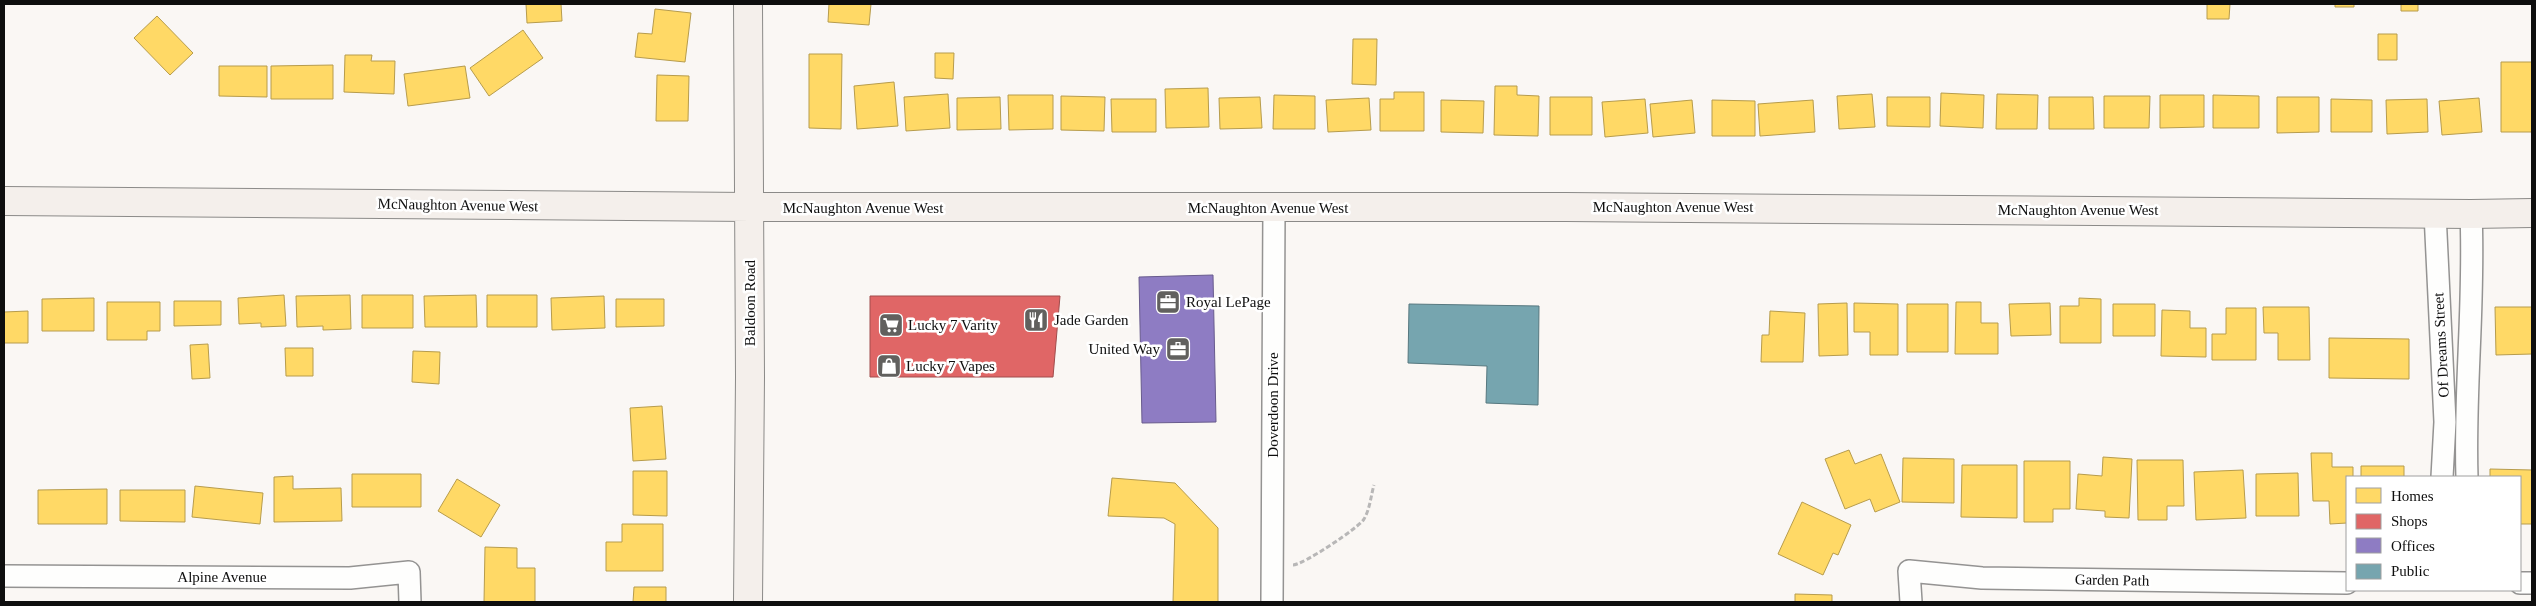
<svg xmlns="http://www.w3.org/2000/svg" width="2536" height="606" viewBox="0 0 2536 606" font-family="Georgia,serif">
<rect width="100%" height="100%" fill="#faf7f4"/>
<path fill="#ffd966" stroke="#b79c4c" d="M526 4H561L562 21 527 23Z
M829 4H871L869 25 828 22Z
M2207 4H2230L2229 19H2207Z
M2335 4H2354V7H2335Z
M2401 4H2418V11H2401Z
M655 9 691 13 685 62 635 57 638 33 652 34Z
M157 16 193 53 170 75 134 38Z
M523 30 543 58 489 96 470 68Z
M2378 34H2397V60H2378Z
M1353 39H1377L1376 85 1352 84Z
M935 53H954L953 79 935 78Z
M809 54H842L841 129 809 128Z
M345 55H372L371 61H395L394 94 344 92Z
M2501 62H2532V132H2501Z
M333 65V99H271V66Z
M219 66H267V97L219 96Z
M465 66 470 98 408 106 404 74Z
M657 75 689 76 688 121H656Z
M894 82 898 126 857 129 854 86Z
M1495 86H1517V95L1539 96 1538 136 1494 135Z
M1208 88 1209 127 1166 128 1165 89Z
M1394 92H1424V131H1380V99H1394Z
M1941 93 1984 95 1983 128 1940 126Z
M948 94 950 128 906 131 904 97Z
M1872 94 1875 127 1839 129 1837 96Z
M1997 94 2038 95 2037 129H1996Z
M1008 95H1053V129L1009 130Z
M1274 95 1315 96V129H1273Z
M2160 95H2204V127L2160 128Z
M2213 95 2259 96V128H2213Z
M1061 96 1105 97 1104 131 1061 130Z
M2104 96H2150L2149 128H2104Z
M1000 97 1001 129 957 130V98Z
M1260 97 1262 128 1220 129 1219 98Z
M1550 97H1592V135H1550Z
M1887 97H1930V127L1887 126Z
M2049 97H2093L2094 129H2049Z
M2277 97H2319V132L2277 133Z
M1369 98 1371 130 1328 132 1326 100Z
M2479 98 2482 132 2442 135 2439 101Z
M1111 99H1156V132H1112Z
M1645 99 1648 133 1605 137 1602 102Z
M2331 99 2372 100V132H2331Z
M2427 99 2428 132 2387 134 2386 100Z
M1441 100 1484 101 1483 133 1441 132Z
M1692 100 1695 133 1653 137 1650 104Z
M1712 100 1755 101V136H1712Z
M1813 100 1815 132 1760 136 1758 104Z
M284 295 286 326 261 327V323L239 324 238 298Z
M350 295 351 329 323 330V326L297 327 296 296Z
M362 295H413V328H362Z
M476 295 477 327H425L424 296Z
M487 295H537V327H487Z
M604 296 605 328 552 330 551 298Z
M94 298V331H42V299Z
M2079 298 2101 299V343H2060V306H2079Z
M616 299H664V326L616 327Z
M174 301H221V325L174 326Z
M107 302H160V331H147V340H107Z
M1956 302H1981V323H1998V354H1955Z
M1847 303 1848 355 1819 356 1818 304Z
M1854 303 1898 304V355H1870V332H1854Z
M2050 303 2051 335 2011 336 2009 304Z
M1907 304H1948V352H1907Z
M2113 304H2155V336H2113Z
M2263 307H2309L2310 360H2278V333H2264Z
M2495 307H2532V354L2496 355Z
M2226 308H2256V360H2212V334H2226Z
M2162 310 2190 311V328H2206V357L2161 356Z
M28 311V343H4V312Z
M1770 311 1805 313 1803 362H1761L1762 335H1769Z
M2329 338 2409 339V379L2329 378Z
M208 344 210 378 192 379 190 345Z
M285 348H313V376H286Z
M413 351 440 352 439 384 412 382Z
M662 406 666 459 633 461 630 408Z
M1849 450 1855 464 1881 454 1900 502 1875 512 1870 499 1845 509 1825 459Z
M2311 453H2332V467H2353V477H2347V523L2330 524 2329 501H2313Z
M2103 457 2132 459 2129 518 2105 517V511L2076 509 2078 474 2102 476Z
M1903 458 1954 459V503L1902 502Z
M2137 460H2183L2184 506H2167V520H2138Z
M2024 461H2070V509H2053V522H2024Z
M1962 465H2017V518L1961 517Z
M2361 466H2404V477H2361Z
M2490 469 2532 470V524H2520V477H2490Z
M2243 470 2246 518 2196 520 2194 472Z
M633 471H667V516L633 515Z
M2298 473 2299 516H2256V474Z
M352 474H421V507H352Z
M293 476V489L341 488 342 521 274 522V477Z
M1112 478 1175 483 1218 528V602H1173L1175 524 1164 518 1108 516Z
M457 479 500 505 481 537 438 511Z
M195 486 263 493 260 524 192 517Z
M107 489V524H38V490Z
M120 490H185V522L120 521Z
M1802 502 1851 525 1838 555 1833 553 1823 575 1778 554Z
M622 524H663V571H606V542H622Z
M485 547 517 548V568H535V602H484Z
M634 587H666V602H633Z
M1795 594 1832 595V602H1795Z"/>
<path fill="#e06666" stroke="#a14c4c" d="M870 296H1060L1053 377H870Z"/>
<path fill="#8e7cc3" stroke="#685b8d" d="M1213 275 1216 422 1142 423 1139 277Z"/>
<path fill="#76a5af" stroke="#57787f" d="M1409 304 1539 306 1538 405 1486 403 1487 366 1408 363Z"/>
<g fill="none" stroke-linecap="round" stroke-linejoin="round">
<defs>
<path id="street" d="M2435 213 2445 422 2442 477
M2467 477C2464 390 2475 302 2471 214
M4 576 350 578 409 572 410 602
M2520 583H2532
M1272 602 1274 208
M1911 602 1909 571 1982 578 2347 583"/>
<path id="secondary" d="M4 201 750 207H1566L2471 214 2532 213
M748 602 750 377 748 4"/>
</defs>
<use href="#street" stroke="#949392" stroke-width="24"/>
<use href="#secondary" stroke="#8b8a88" stroke-width="30"/>
<path stroke="#b8b7b7" stroke-width="3" stroke-dasharray="5 2.5" stroke-linecap="butt" d="M1293 565C1303 565 1360 527 1364 519 1370 509 1371 495 1374 485"/>
<use href="#street" stroke="#fefefd" stroke-width="21"/>
<use href="#secondary" stroke="#f4efeb" stroke-width="28"/>
</g>
<defs>
<symbol id="office-square" viewBox="-11 -11 22 22"><rect x="-9" y="-9" width="18" height="18" rx="4" fill="#61605e" stroke="#fff"/><path d="M-6-3h4V-5.5h4V-3h4V5H-6ZM-1-4.5V-3h2v-1.5ZM-6 0V1H6V0Z" fill="#fff"/></symbol>
<symbol id="restaurant-square" viewBox="-11 -11 22 22"><rect x="-9" y="-9" width="18" height="18" rx="4" fill="#61605e" stroke="#fff"/><path d="M-5-6h1v4h1v-4h1v4h1v-4h1v5L-1.5 .5V6h-2V.5L-5-1ZM5-6V6H3V1.5H1.5Q1.5-4 5-6Z" fill="#fff"/></symbol>
<symbol id="supermarket-square" viewBox="-11 -11 22 22"><rect x="-9" y="-9" width="18" height="18" rx="4" fill="#61605e" stroke="#fff"/><path d="M-6-5.5h2.5l.6 2H6L4.5 2H-2.5L-4.4-4H-6ZM-1.5 3.2a1.3 1.3 0 1 0 .1 0ZM3 3.2a1.3 1.3 0 1 0 .1 0Z" fill="#fff"/></symbol>
<symbol id="shop-square" viewBox="-11 -11 22 22"><rect x="-9" y="-9" width="18" height="18" rx="4" fill="#61605e" stroke="#fff"/><path d="M-5-2.5h2.3a2.7 3.5 0 0 1 5.4 0H5L5.5 6h-11ZM-1.5-2.5h3a1.5 2.3 0 0 0-3 0Z" fill="#fff"/></symbol>
</defs>
<g fill-rule="evenodd">
<use href="#office-square" x="1154" y="288" width="28" height="28"/>
<use href="#restaurant-square" x="1022" y="306" width="28" height="28"/>
<use href="#supermarket-square" x="877" y="311" width="28" height="28"/>
<use href="#office-square" x="1164" y="335" width="28" height="28"/>
<use href="#shop-square" x="875" y="352" width="28" height="28"/>
</g>
<g text-anchor="middle" stroke-width="5" stroke-linejoin="round" paint-order="stroke">
<g font-size="15" fill="#0e0e0e" stroke="#fff">
<text transform="translate(458 205) rotate(1)" y="5">McNaughton Avenue West</text>
<text x="1673" y="212">McNaughton Avenue West</text>
<text x="863" y="213">McNaughton Avenue West</text>
<text x="1268" y="213">McNaughton Avenue West</text>
<text x="2078" y="215">McNaughton Avenue West</text>
<text transform="translate(750 303) rotate(-90)" y="5">Baldoon Road</text>
<text transform="translate(2441 345) rotate(-93)" y="5">Of Dreams Street</text>
<text transform="translate(1273 405) rotate(-90)" y="5">Doverdoon Drive</text>
<text x="222" y="582">Alpine Avenue</text>
<text transform="translate(2112 580) rotate(1)" y="5">Garden Path</text>
</g>
<g font-size="15" fill="#0e0e0e" stroke="#fff" text-anchor="start">
<text x="1186" y="307">Royal LePage</text>
<text x="1054" y="325">Jade Garden</text>
<text x="908" y="330">Lucky 7 Varity</text>
<text x="1160" y="354" text-anchor="end">United Way</text>
<text x="906" y="371">Lucky 7 Vapes</text>
</g>
</g>
<rect width="2536" height="606" fill="none" stroke="#0e0e0e" stroke-width="10"/>
<rect x="2346" y="476" width="175" height="115" fill="#ffffff" stroke="#9f9f9f"/>
<rect x="2356" y="488" width="25" height="15" fill="#ffd966" stroke="#9f9f9f"/>
<text x="2391" y="501" font-size="15" fill="#0e0e0e">Homes</text>
<rect x="2356" y="514" width="25" height="15" fill="#e06666" stroke="#9f9f9f"/>
<text x="2391" y="526" font-size="15" fill="#0e0e0e">Shops</text>
<rect x="2356" y="538" width="25" height="15" fill="#8e7cc3" stroke="#9f9f9f"/>
<text x="2391" y="551" font-size="15" fill="#0e0e0e">Offices</text>
<rect x="2356" y="564" width="25" height="15" fill="#76a5af" stroke="#9f9f9f"/>
<text x="2391" y="576" font-size="15" fill="#0e0e0e">Public</text>
</svg>
